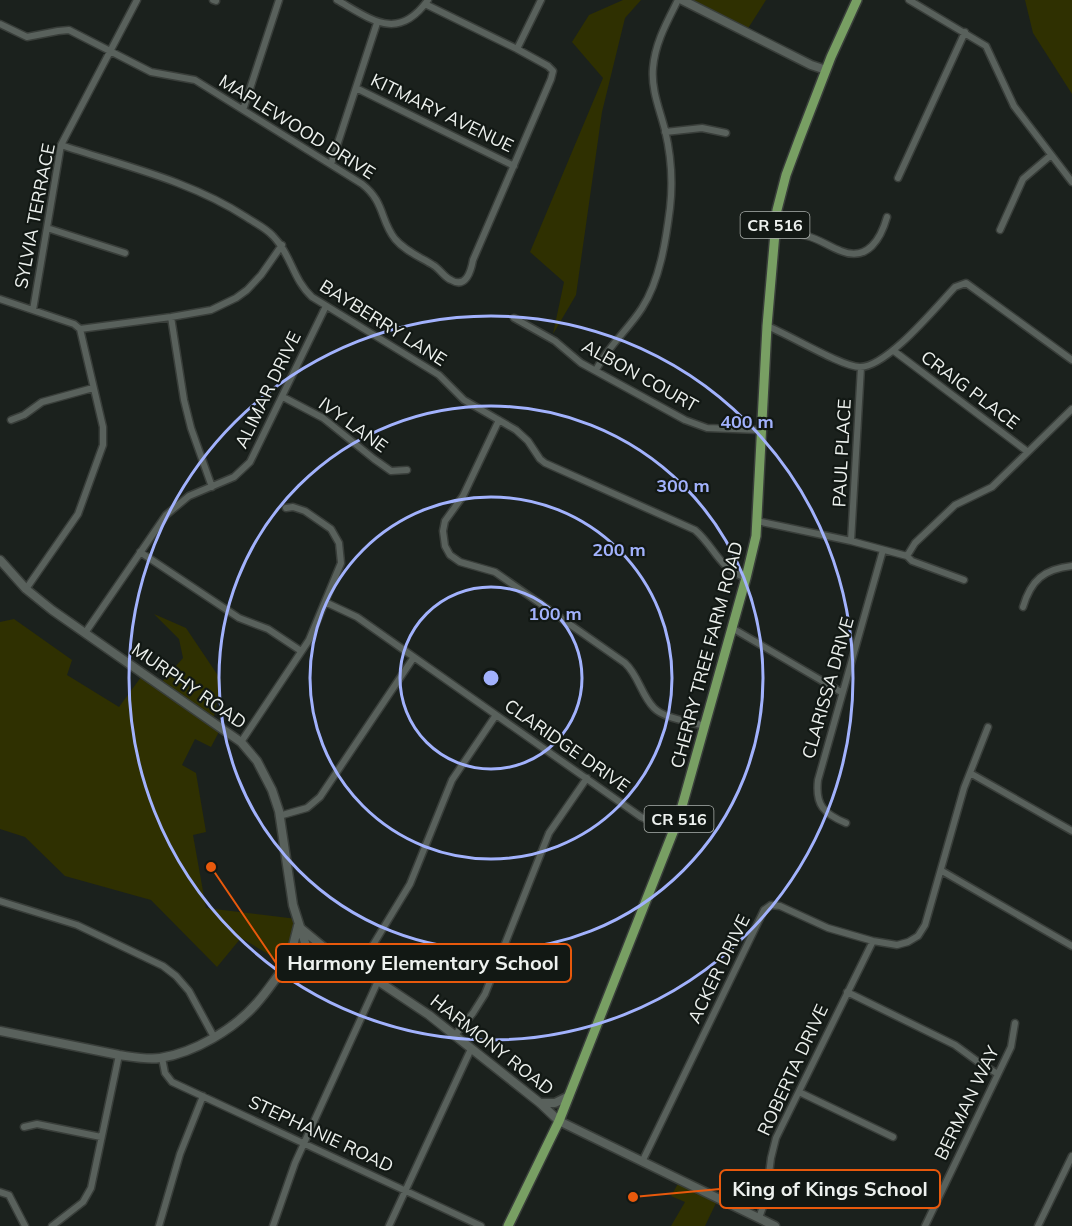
<svg xmlns="http://www.w3.org/2000/svg" width="1072" height="1226" viewBox="0 0 1072 1226" font-family="Mulish,sans-serif">
<rect width="100%" height="100%" fill="#1b211d"/>
<path fill="#2f3001" d="M623 0H641L625 18 602 112 576 295 553 334 564 282 530 252 603 78 572 42 589 15Z
M688 0H766L747 30Z
M1025 0H1072V94L1033 33Z
M154 614 186 628 221 680 213 722 221 728 211 747 195 739 182 765 196 773 206 832 193 835 206 908 297 919 307 951 285 964 241 938 217 967 151 900 65 876 25 837 0 829V622L14 619 72 660 67 675 119 707 144 673 160 684 183 658 179 639Z
M694 1181 712 1190 709 1197 717 1201 705 1226H671L685 1202 671 1196 679 1182 691 1188Z"/>
<g fill="none" stroke-linecap="round" stroke-linejoin="round">
<defs>
<path id="street" d="M213 0 216 1
M337 0C372 20 398 42 428 0
M909 0 986 46 1014 106 1072 182
M0 24 27 37 58 31 69 30 151 72 195 80 362 184C385 202 380 220 395 239 405 251 420 257 433 265 440 269 444 277 451 280 466 289 471 271 473 260L551 79 553 71 548 66 517 49 425 4
M517 49 541 0
M356 88 514 166
M243 110 279 0
M665 132 702 128 726 133
M61 145C124 166 191 181 246 217 255 223 266 228 273 236 291 254 293 280 312 297L439 375 464 400 516 430 528 441 540 459 545 463 695 530C715 547 718 568 746 578
M331 164 377 23
M898 178 965 32
M47 228 125 253
M1000 230 1023 179 1050 156
M774 232C785 233 797 233 807 236 819 239 830 247 841 251 868 262 881 238 887 217
M0 299 74 324 80 329 171 317 211 310 236 298 247 290 261 275 282 245
M33 310 61 145 137 0
M171 317 184 400 191 428 212 487
M514 318 555 341 581 363 685 420 707 428 760 430
M767 326C788 334 842 367 860 367 887 367 936 307 955 287L966 283 1072 360
M894 351 1028 452
M596 370C608 346 628 330 642 308 660 280 666 240 670 208 673 182 671 155 665 130 660 110 651 90 653 68 655 43 667 22 678 0
M283 397 323 418 374 459 391 471 407 470
M11 420 24 415 42 402 93 388
M499 420 463 496 445 521 443 531 445 546 450 555 460 562 495 572 625 663C639 676 641 695 654 708 665 719 689 721 704 726
M757 521 851 541 907 556 912 561 964 580
M851 541 861 367
M140 552 239 618 268 629 301 651
M907 556 915 543 955 505 992 487 1072 409
M26 589 78 514 103 445V427L80 329
M325 602 357 617 641 817 674 832
M1023 607C1031 580 1044 569 1072 566
M732 628 841 692
M85 633 166 515 189 496 234 477 250 462 326 306
M241 742 309 640 341 563 339 543 331 529 305 511 293 507 286 508
M970 773 1072 831
M279 816 307 808 320 797 414 657
M846 823C824 814 815 805 818 780L883 550
M942 871 1072 946
M0 901 77 925 163 966 176 976 189 991 214 1037
M359 968 410 884 452 780 496 715
M847 992 955 1045 981 1064 998 1074
M455 1035 473 1013 485 994 549 833 587 778
M162 1058 165 1073 172 1082 481 1226
M799 1092 893 1137
M24 1127 37 1124 101 1137
M642 1162 764 910 771 905 780 906 828 928 873 941 897 945 908 942 918 936 925 925 964 788 988 727
M0 1192 9 1195 25 1226
M759 1218 766 1198 771 1158 776 1138 873 941
M52 1226 83 1202 91 1188 119 1055
M159 1226 180 1154 203 1096
M273 1226 295 1163 378 981
M389 1226 471 1049
M925 1226 1011 1047 1015 1023
M1038 1226 1072 1156"/>
<path id="secondary" d="M682 0 811 65 826 70
M0 560 26 589 52 610 241 742 257 761 272 790 279 811 293 905 308 952
M298 926 327 950 378 981 429 1015 540 1103 559 1121 775 1226
M289 962 298 926
M0 1031 119 1055C133 1057 147 1060 160 1058 194 1053 234 1029 256 1004 283 974 282 955 327 950
M540 1103H555L569 1096"/>
<path id="primary" d="M508 1226 559 1121 679 817 746 578 756 536 767 326 777 210 786 175 799 140 831 57 857 0"/>
</defs>
<use href="#street" stroke="#393e3a" stroke-width="9"/>
<use href="#secondary" stroke="#393e3a" stroke-width="11"/>
<use href="#primary" stroke="#393e3a" stroke-width="12"/>
<use href="#street" stroke="#59615c" stroke-width="6"/>
<use href="#secondary" stroke="#59615c" stroke-width="8"/>
<use href="#primary" stroke="#789f63" stroke-width="9"/>
</g>
<g fill="none" stroke="#a2b2fd" stroke-width="3">
<circle cx="491" cy="678" r="91"/>
<circle cx="491" cy="678" r="181"/>
<circle cx="491" cy="678" r="272"/>
<circle cx="491" cy="678" r="362"/>
</g>
<g text-anchor="middle" stroke-width="4.5" stroke-linejoin="round" paint-order="stroke">
<g fill="#121814" stroke="#abb0ad" stroke-width="1.5">
<rect x="740.5" y="212" width="69" height="26" rx="4.5"/>
<rect x="644.5" y="806" width="69" height="26" rx="4.5"/>
</g>
<g font-size="16" font-weight="bold" fill="#edf1ee">
<text x="775" y="231">CR 516</text>
<text x="679" y="825">CR 516</text>
</g>
<g font-size="18" fill="#edf1ee" stroke="#121814">
<text transform="translate(442 113) rotate(26)" y="6">KITMARY AVENUE</text>
<text transform="translate(297 127) rotate(32)" y="6">MAPLEWOOD DRIVE</text>
<text transform="translate(35 216) rotate(-79)" y="6">SYLVIA TERRACE</text>
<text transform="translate(383 323) rotate(32)" y="6">BAYBERRY LANE</text>
<text transform="translate(640 376) rotate(29)" y="6">ALBON COURT</text>
<text transform="translate(268 390) rotate(-64)" y="6">ALIMAR DRIVE</text>
<text transform="translate(970 390) rotate(37)" y="6">CRAIG PLACE</text>
<text transform="translate(353 425) rotate(36)" y="6">IVY LANE</text>
<text transform="translate(842 453) rotate(-87)" y="6">PAUL PLACE</text>
<text transform="translate(707 655) rotate(-75)" y="6">CHERRY TREE FARM ROAD</text>
<text transform="translate(189 686) rotate(35)" y="6">MURPHY ROAD</text>
<text transform="translate(828 688) rotate(-74)" y="6">CLARISSA DRIVE</text>
<text transform="translate(567 746) rotate(35)" y="6">CLARIDGE DRIVE</text>
<text transform="translate(719 969) rotate(-64)" y="6">ACKER DRIVE</text>
<text transform="translate(492 1045) rotate(38)" y="6">HARMONY ROAD</text>
<text transform="translate(793 1070) rotate(-65)" y="6">ROBERTA DRIVE</text>
<text transform="translate(967 1103) rotate(-64)" y="6">BERMAN WAY</text>
<text transform="translate(321 1134) rotate(25)" y="6">STEPHANIE ROAD</text>
</g>
</g>
<circle cx="491" cy="678" r="9" fill="#a2b2fd" stroke="#121814" stroke-width="3"/>
<g font-size="18" text-anchor="middle" font-weight="bold" fill="#a2b2fd" stroke="#121814" stroke-width="4.5" stroke-linejoin="round" paint-order="stroke">
<text x="747" y="428">400 m</text>
<text x="683" y="492">300 m</text>
<text x="619" y="556">200 m</text>
<text x="555" y="620">100 m</text>
</g>
<path fill="none" stroke="#e8590c" stroke-width="2" d="M211 867L276 963M633 1197L720 1189"/>
<g fill="#e8590c" stroke="#121814" stroke-width="2">
<circle cx="211" cy="867" r="6"/>
<circle cx="633" cy="1197" r="6"/>
</g>
<g fill="#121814" stroke="#e8590c" stroke-width="2">
<rect x="276" y="944" width="295" height="38" rx="6"/>
<rect x="720" y="1170" width="220" height="38" rx="6"/>
</g>
<g font-size="20" text-anchor="middle" font-weight="bold" fill="#edf1ee">
<text x="423" y="970">Harmony Elementary School</text>
<text x="830" y="1196">King of Kings School</text>
</g>
</svg>
